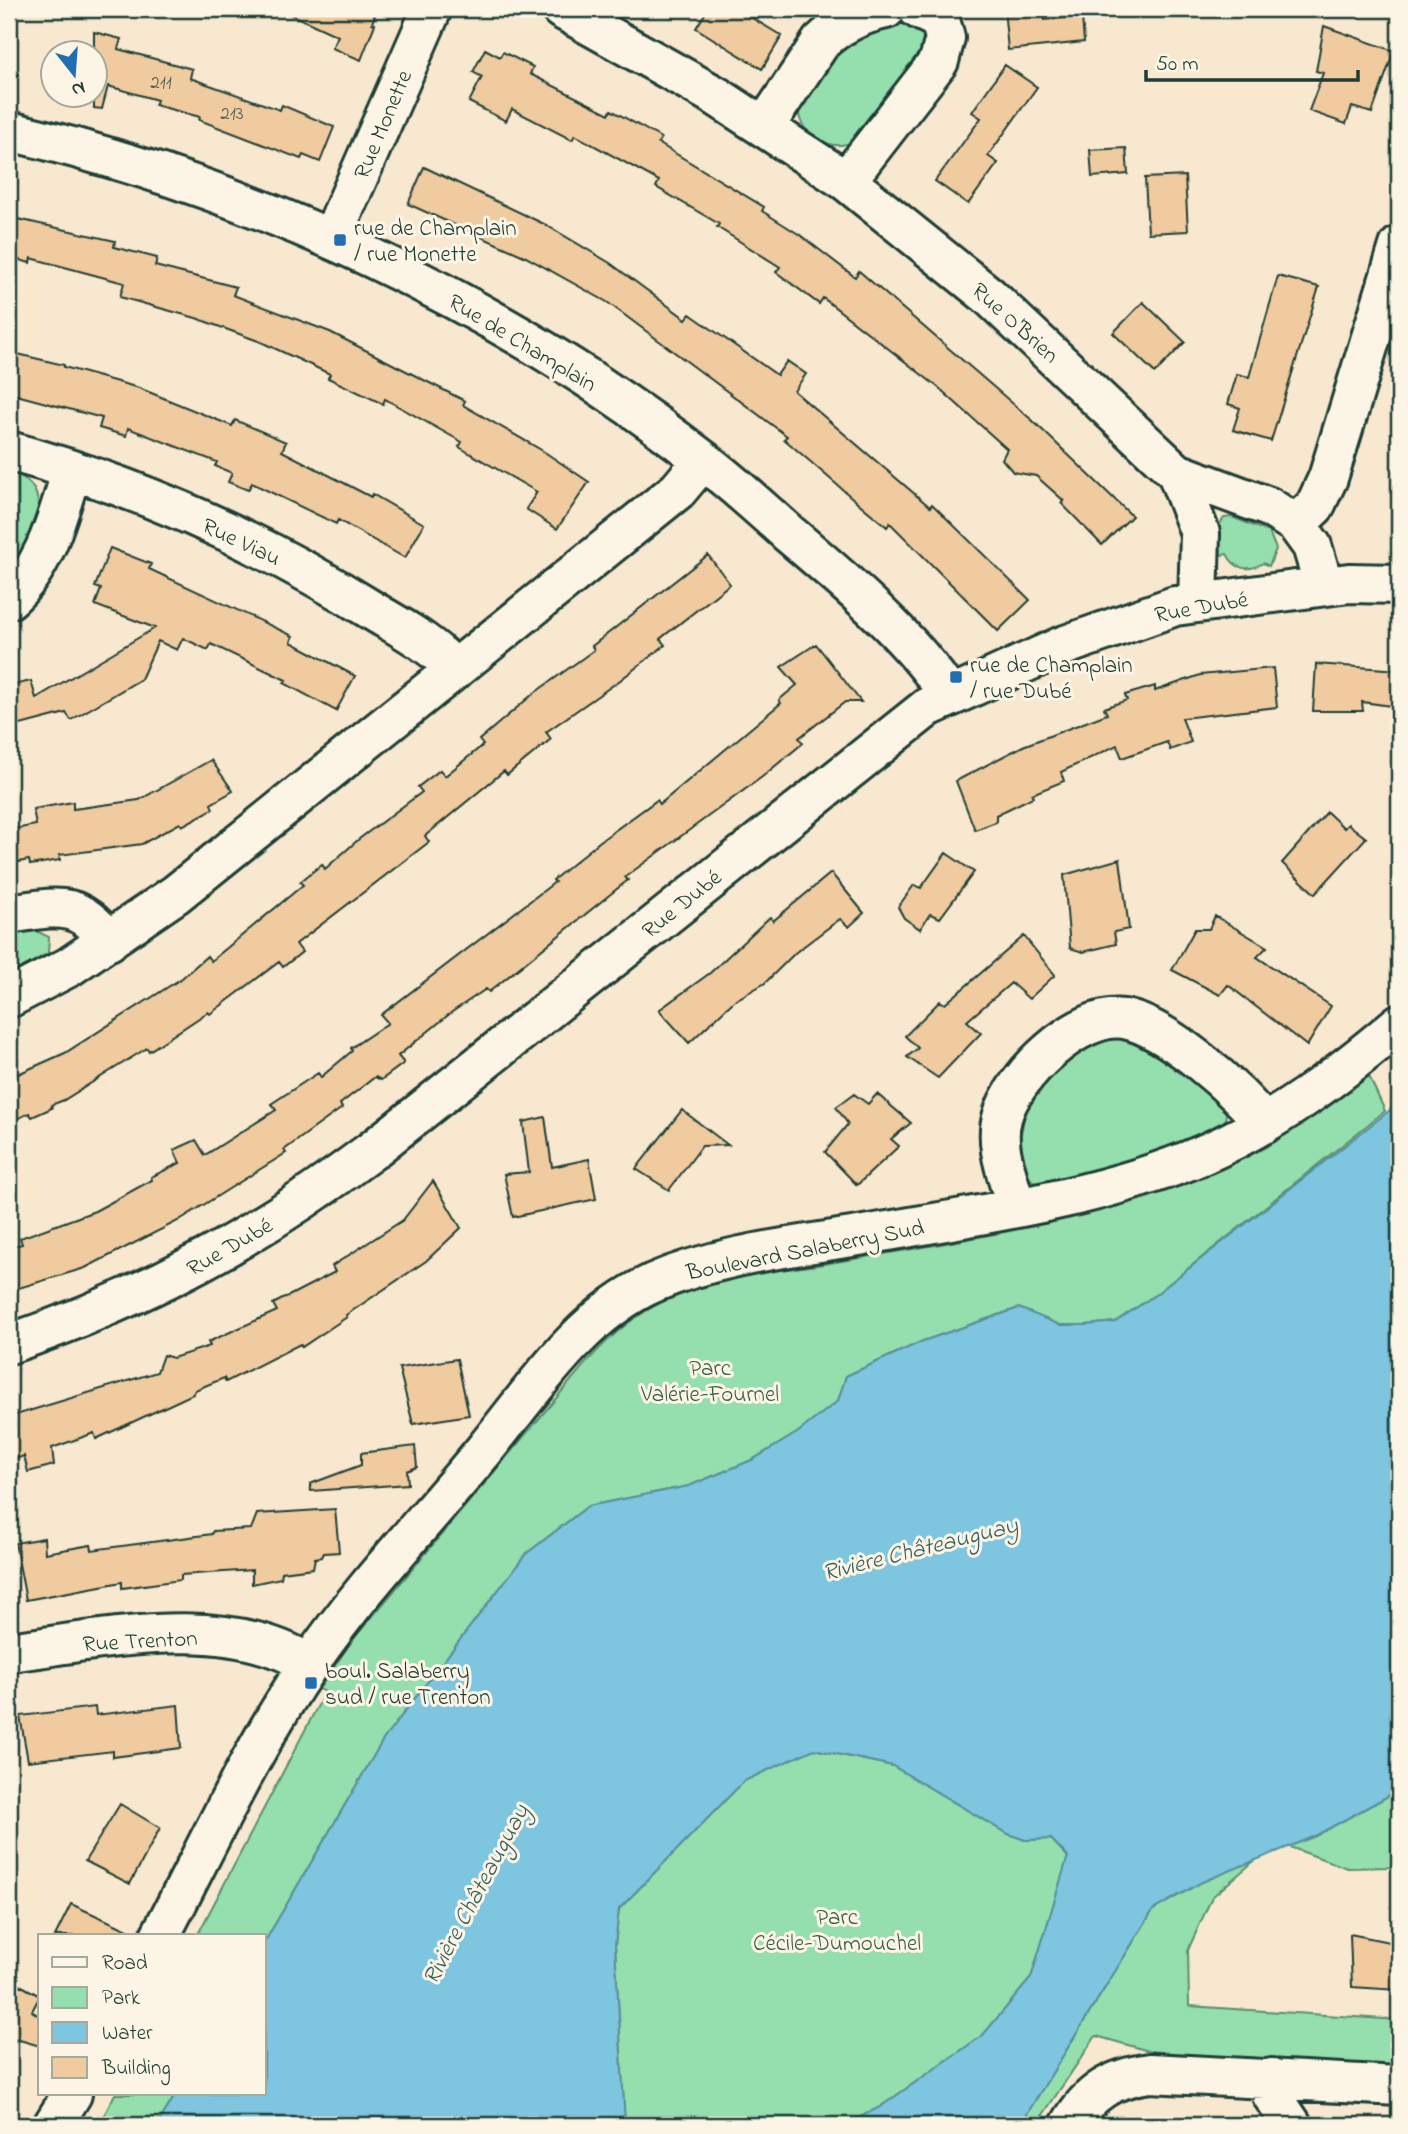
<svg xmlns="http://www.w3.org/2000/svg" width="1408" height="2134" viewBox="0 0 1408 2134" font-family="'Indie Flower',sans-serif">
<rect width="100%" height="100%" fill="#f8e8d0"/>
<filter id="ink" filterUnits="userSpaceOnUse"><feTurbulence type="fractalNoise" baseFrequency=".0143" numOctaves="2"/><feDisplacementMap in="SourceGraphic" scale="14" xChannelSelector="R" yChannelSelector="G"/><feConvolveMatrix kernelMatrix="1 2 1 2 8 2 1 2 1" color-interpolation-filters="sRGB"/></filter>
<g filter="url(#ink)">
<path fill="#95dead" stroke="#5a8e70" stroke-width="2" d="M895 23C909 24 917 25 925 38L922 55C906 75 874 126 856 139 835 156 796 135 799 108 801 98 828 56 836 49 846 39 880 29 895 23Z
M9 471C62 489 30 540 9 571Z
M1232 517 1269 532 1276 549 1269 566 1263 563C1249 572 1235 570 1227 554L1221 555 1219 525 1224 518Z
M34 930 49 937 48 953 9 976V933Z
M1106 1036 1130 1038 1170 1061 1221 1099 1226 1113 1225 1124 1193 1144 1038 1186 1025 1174 1020 1138 1029 1095 1073 1052Z
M1369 1076 1385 1111 1155 1295 1115 1322 1086 1325H1060L1018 1308 923 1341 846 1376 838 1401 797 1433 752 1460 689 1486 588 1506 526 1554 383 1740 264 1943V1936H197L325 1692 319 1689 351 1642 584 1365C609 1337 635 1313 671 1298 721 1275 782 1271 836 1262 938 1245 1043 1228 1142 1198 1230 1172 1296 1129 1369 1076Z
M813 1749 893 1766 1006 1833 1025 1840 1051 1839 1068 1857 1031 1978 983 2035 880 2107 845 2125H625L615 1945 619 1909 744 1781Z
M1399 1790V1858L1391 1867 1347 1868 1287 1846 1315 1836Z
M1260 1856 1212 1897 1188 1950 1189 2006 1399 2020V2071L1149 2051 1096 2036 1036 2125H1020L1153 1910 1202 1882Z
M115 2094H176L157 2125H99Z"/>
<path fill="#7ec5df" stroke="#588f9b" stroke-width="2" d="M1399 1103V1790L1315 1836 1202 1882 1153 1910 1020 2125H845L880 2107 983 2035 1031 1978 1068 1856 1051 1839 1025 1840 1006 1833 893 1766 814 1749 744 1781 619 1909 615 1945 625 2125H157L176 2094H264V1943L383 1740 526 1554 588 1506 689 1486 752 1460 797 1433 838 1401 846 1376 923 1341 1019 1308 1060 1325H1086L1115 1322 1155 1295Z"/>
<path fill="#f0cba0" stroke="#1f3d34" stroke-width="2" d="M279 9H377L372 23 375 24 361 60 332 48 338 36Z
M708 9H737L782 36 762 69 696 28Z
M1004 9H1044L1045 20 1082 16 1084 42 1008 50Z
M1324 26 1394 51 1372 113 1352 107 1346 124 1309 111 1323 73 1316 71Z
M94 32 121 39 118 49 192 69 190 78 280 110 282 105 334 127 320 162 303 155 301 159 199 120 200 117 155 105 157 100 108 86 102 109 94 108Z
M485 49 500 57 503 52 533 67 530 74 609 114 611 110 661 138 658 143 764 207 762 211 800 235 855 277 859 271 1033 421 1132 516 1102 545 1061 503 1064 501 1036 476 1013 472 1002 459 1007 449 939 388 823 298 819 304 776 272 780 267 717 227 719 224 656 187 659 181 575 135 572 140 512 109 506 121 469 102 482 77 473 72Z
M1005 65 1037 87 988 156 998 163 968 204 935 181 981 118 972 112Z
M1126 148 1128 174 1092 177 1090 150Z
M424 167 546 225 610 263 686 319 690 314 777 375 787 361 806 374 794 391 930 507 932 504 1030 600 998 631 890 523 887 527 850 496 784 439 787 436 607 302 524 256 408 204Z
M1185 176 1188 231 1148 233 1145 178Z
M9 217 115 241 114 247 157 258 155 266 236 287 233 295 330 332 465 401 463 405 543 451 589 482 557 529 526 509 537 492 459 447 462 442 385 399 383 404 328 378 330 374 261 342 196 318 120 297 124 283 31 258 30 263 9 257Z
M1278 276 1319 287 1271 441 1233 430 1240 408 1228 404 1237 374 1249 377Z
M1143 302 1185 342 1155 373 1113 333Z
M9 352 64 365V367L139 388 232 426 235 420 286 442 282 451 371 497 372 494 424 524 405 558 338 520 336 524 252 483 248 490 228 482 232 473 215 466 217 462 128 428 126 436 99 428 102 418 9 393Z
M110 548 151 564 149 569 293 636 291 642 355 676 336 711 284 683 286 680 211 644 208 650 183 638 177 650 158 641 141 679 71 720 66 713 9 728V686L31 681 36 698 155 628 95 605 101 589 95 587Z
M708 555 730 584 660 639 665 645 619 681 546 732 551 739 507 775 504 771 425 836 429 842 296 944 302 952 283 967 279 962 210 1014 208 1012 149 1051 147 1048 64 1100 51 1105 52 1108 32 1117 29 1113 17 1119 9 1101V1078L65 1053 182 978 207 956 211 961 303 885 300 882 322 864 325 869 359 839 422 792 418 787 440 770 445 776 483 745 479 740 533 694 594 650 592 646Z
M816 644 861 702H845L799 738 803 743 762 777 625 877 628 880 489 992 486 989 452 1012 398 1056 404 1063 381 1080 375 1077 340 1104 342 1108 284 1150 286 1153 178 1221 85 1268 9 1291V1247L22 1244 20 1238 95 1211 152 1180 151 1177 180 1163 174 1150 196 1140 205 1155 276 1110 271 1104 318 1073 321 1077 352 1051 351 1048 388 1023 381 1015 555 882 553 880 599 842 657 800 660 804 781 703 779 700 797 685 781 667Z
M1316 664 1399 670V707L1362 702 1363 711H1313Z
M1273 668 1277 707 1182 718 1191 742 1170 750 1167 742 1122 758 1117 745 1061 772 1064 781 1032 794 1033 797 996 815V822L975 830 956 781 1023 746 1107 714 1104 708 1127 700 1125 695 1155 686V691L1200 675Z
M211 760 233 791 211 804 213 809 182 826 180 823 142 844 59 855 60 860 30 865 29 860 9 864V830L36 825 33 809 73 802V809L139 800Z
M1327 812 1344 828 1348 824 1366 838 1315 894 1282 863Z
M946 853 974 872 940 918 930 914 920 929 904 918 898 907 914 885 921 888Z
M1120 859 1129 929 1114 932 1116 944 1083 952 1070 948 1064 875Z
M831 873 864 913 849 927 840 919 796 952 765 983 734 1001 689 1043 659 1010 710 973 770 917 773 921Z
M1215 916 1267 947 1257 957 1331 1006 1307 1046 1228 985 1220 995 1172 970 1195 929H1209Z
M1024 936 1055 975 1029 999 1011 983 967 1021 981 1033 938 1078 907 1057 918 1048 905 1036 940 1001 945 1004Z
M854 1094 868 1104 877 1094 911 1123 891 1139 899 1146 857 1185 825 1152 848 1124 836 1107Z
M682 1110 728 1145 702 1146 669 1190 636 1169Z
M545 1117 552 1167 589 1159 596 1199 513 1217 504 1174 529 1172 523 1122Z
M433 1181 461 1228 426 1261 346 1315 347 1317 302 1347 300 1344 226 1382 224 1378 195 1390 193 1394 96 1439 94 1433 52 1448 54 1465 28 1472 24 1456 9 1461V1417L157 1372 163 1355 173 1358 210 1346 208 1342 277 1311 273 1304 335 1272 332 1266 403 1220Z
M457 1359 469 1415 413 1424 399 1368Z
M415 1446 417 1467 407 1471 408 1484 311 1491 310 1484 361 1465V1453Z
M335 1509 339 1552 324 1553 322 1557 315 1558 313 1568 282 1572 281 1578 252 1584V1570L181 1575V1580L122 1588V1582L26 1600 15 1543 44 1538 45 1553 91 1545 92 1550 212 1534 213 1531 251 1529 257 1514Z
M178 1705 181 1748 113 1757V1751L28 1761 20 1716 95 1707 96 1715Z
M120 1804 160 1828 130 1884 85 1861Z
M71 1904 139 1935 138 1936H55Z
M1350 1934 1399 1944V1990L1352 1987Z
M9 1979 40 1996 32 2011 40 2017V2046L16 2039 9 2053Z"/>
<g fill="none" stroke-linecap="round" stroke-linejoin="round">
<defs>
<path id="minor" d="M561 9 716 96 846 181 989 296 1177 473 1269 507 1296 524 1312 546 1324 586
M765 126 821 42C839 25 862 14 886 9
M9 131C259 190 500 303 703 460 733 483 760 508 788 533 840 577 914 639 949 696
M846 181 939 61 945 38 940 20 918 9
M331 239 432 9
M9 451C137 486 261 541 373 611 401 628 433 644 455 670
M1177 473 1200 533 1198 603
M1296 524 1315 506 1328 478 1399 246
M9 599C46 567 58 514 72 470
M9 914C57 907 77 899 109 941
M9 998 69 967 176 894 678 490 703 460
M1016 1207C1009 1179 994 1146 1002 1118 1012 1077 1079 1012 1124 1019 1165 1026 1240 1091 1264 1124
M9 1344C146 1297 254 1239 370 1152L928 707 1060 647 1175 606 1349 583 1399 584
M9 1652C102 1640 224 1611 309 1664
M160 1936C208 1845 252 1748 310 1663 362 1587 427 1520 486 1448 534 1389 582 1315 653 1283 722 1253 802 1246 876 1233 983 1214 1102 1198 1202 1155 1275 1124 1339 1075 1399 1024
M1272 2078V2095L1292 2125
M53 2125 72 2094
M1070 2125C1089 2092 1112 2078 1150 2073L1399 2086"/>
</defs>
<use href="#minor" stroke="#1f3d34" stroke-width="44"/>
<use href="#minor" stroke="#fcf5e5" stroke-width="38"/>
</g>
</g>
<g fill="#1f6fb2" stroke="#fcf5e5" stroke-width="2.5">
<rect x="333" y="233" width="14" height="14" rx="3.5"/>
<rect x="949" y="670" width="14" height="14" rx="3.5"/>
<rect x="304" y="1676" width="14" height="14" rx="3.5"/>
</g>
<g text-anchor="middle" stroke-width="6" stroke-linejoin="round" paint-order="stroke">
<g font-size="19" fill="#53604f">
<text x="161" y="88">211</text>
<text x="232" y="119">213</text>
</g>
<g font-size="23" fill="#1f3d34" stroke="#fcf5e5">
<text transform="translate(382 124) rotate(-67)" y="8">Rue Monette</text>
<text transform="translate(1016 322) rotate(42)" y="8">Rue O'Brien</text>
<text transform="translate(523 342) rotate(31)" y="8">Rue de Champlain</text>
<text transform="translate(242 541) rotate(25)" y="8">Rue Viau</text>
<text transform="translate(1201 606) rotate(-10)" y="8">Rue Dubé</text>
<text transform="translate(681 903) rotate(-39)" y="8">Rue Dubé</text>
<text transform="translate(229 1246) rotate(-30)" y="8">Rue Dubé</text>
<text transform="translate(805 1249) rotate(-11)" y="8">Boulevard Salaberry Sud</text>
<text transform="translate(140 1640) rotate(-3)" y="8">Rue Trenton</text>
</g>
<g font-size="23" fill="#1f3d34" stroke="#fcf5e5" text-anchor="start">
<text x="354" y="235">rue de Champlain<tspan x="354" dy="26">/ rue Monette</tspan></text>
<text x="970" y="672">rue de Champlain<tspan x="970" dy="26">/ rue Dubé</tspan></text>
<text x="325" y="1678">boul. Salaberry<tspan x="325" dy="26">sud / rue Trenton</tspan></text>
</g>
<g font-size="23" fill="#375d4c" stroke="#fcf5e5">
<text x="710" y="1375">Parc<tspan x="710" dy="26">Valérie-Fournel</tspan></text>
<text x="837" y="1924">Parc<tspan x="837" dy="26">Cécile-Dumouchel</tspan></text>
</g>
<g font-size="24" font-style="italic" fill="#375f5f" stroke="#fcf5e5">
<text transform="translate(920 1548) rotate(-14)" y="8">Rivière Châteauguay</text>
<text transform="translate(475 1894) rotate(-62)" y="8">Rivière Châteauguay</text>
</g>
</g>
<rect width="1408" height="2134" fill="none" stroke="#fcf5e5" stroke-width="35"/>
<rect x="18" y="18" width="1373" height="2099" fill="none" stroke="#1f3d34" stroke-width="2.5" filter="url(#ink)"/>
<rect x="38" y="1934" width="228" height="161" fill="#fcf5e5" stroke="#a4ab9e" stroke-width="2"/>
<rect x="52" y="1957" width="35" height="10" fill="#fcf5e5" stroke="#a4ab9e" stroke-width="2"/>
<text x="102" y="1969" font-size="21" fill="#1f3d34">Road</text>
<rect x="52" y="1987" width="35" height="21" fill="#95dead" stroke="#a4ab9e" stroke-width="2"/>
<text x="102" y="2004" font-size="21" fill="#1f3d34">Park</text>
<rect x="52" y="2022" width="35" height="21" fill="#7ec5df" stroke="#a4ab9e" stroke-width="2"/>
<text x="102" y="2039" font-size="21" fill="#1f3d34">Water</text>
<rect x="52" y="2057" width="35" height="21" fill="#f0cba0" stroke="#a4ab9e" stroke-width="2"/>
<text x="102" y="2074" font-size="21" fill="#1f3d34">Building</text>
<g transform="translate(74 74) rotate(163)"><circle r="33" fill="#fcf5e5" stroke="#a4ab9e" stroke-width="2"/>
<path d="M0-5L12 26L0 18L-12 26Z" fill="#1f6fb2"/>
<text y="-10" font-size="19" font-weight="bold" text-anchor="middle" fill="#1f3d34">N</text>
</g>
<path d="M1146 70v10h212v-10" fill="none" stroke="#1f3d34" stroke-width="3.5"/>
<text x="1156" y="70" font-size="21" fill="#1f3d34" stroke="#fcf5e5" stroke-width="5" paint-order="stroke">50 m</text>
</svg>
